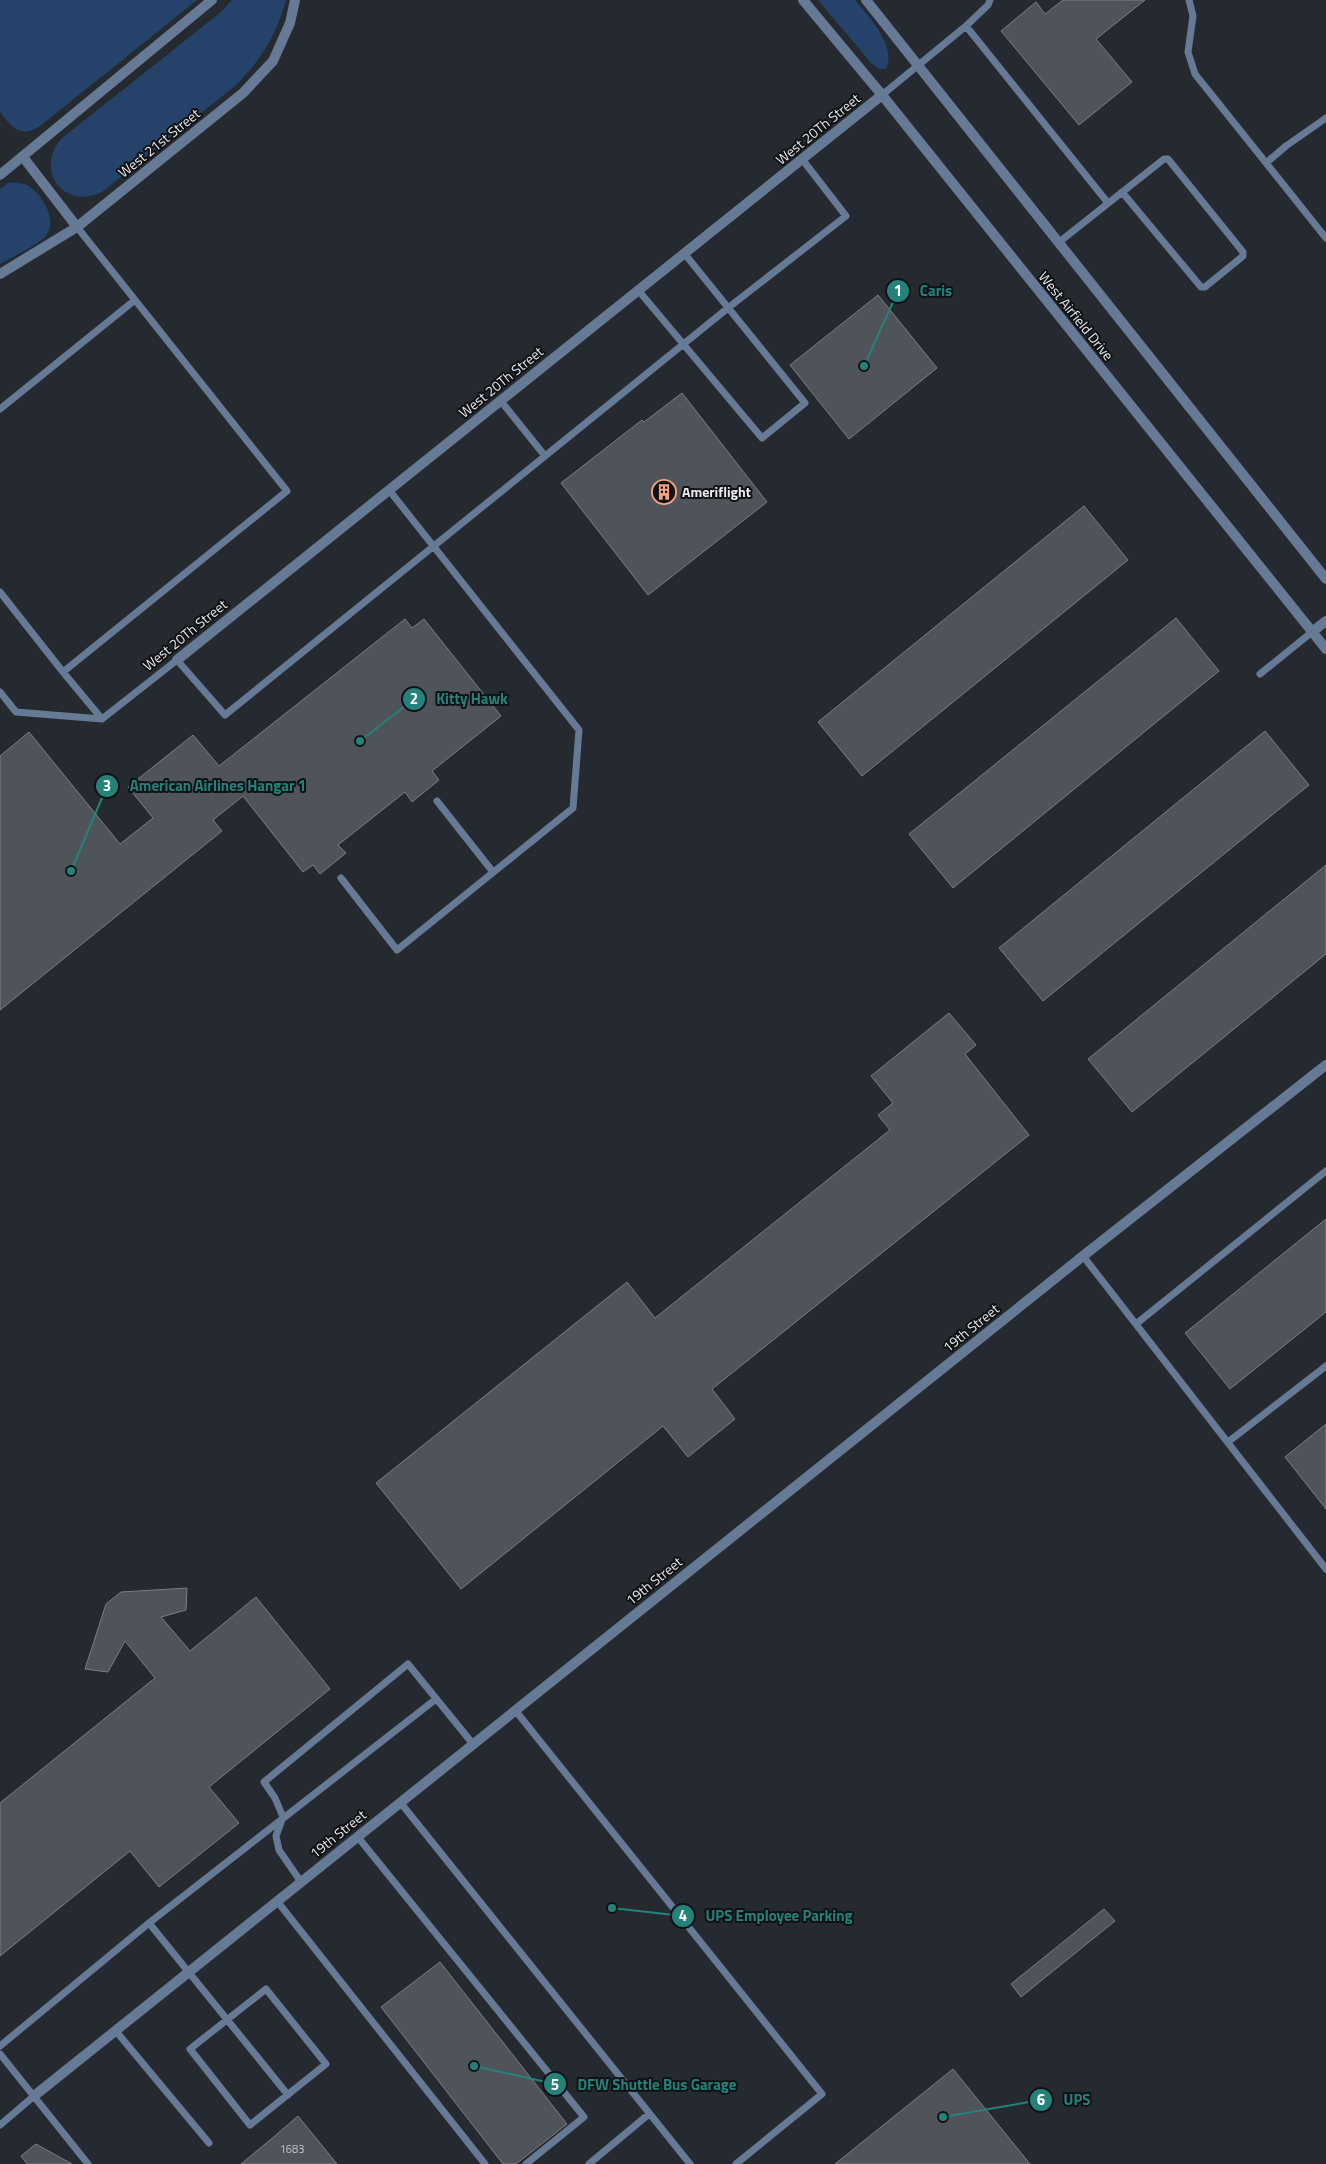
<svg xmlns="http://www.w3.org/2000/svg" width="1326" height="2164" viewBox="0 0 1326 2164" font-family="'Titillium Web',sans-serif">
<rect width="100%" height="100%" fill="#252a30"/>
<path fill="#25436a" d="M0 0H197L39 127C19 138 12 127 0 112Z
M232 0H286C277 35 260 61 235 86L102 192C65 210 34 172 61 139L221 12Z
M818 0H855C869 17 897 46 886 69H880L872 64Z
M8 183C14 182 20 182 27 185 42 193 60 223 44 238 32 248 14 256 0 264V189Z"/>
<path fill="#4f545b" stroke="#797e86" d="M1063 0H1145L1096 39 1132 82 1079 125 1001 31 1036 2 1045 14Z
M878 295 937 368 849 439 790 365Z
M682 393 767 502 648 595 561 483 642 420 644 422Z
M1084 506 1128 560 862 776 818 722Z
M1176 618 1219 671 953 888 909 834Z
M405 619 412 628 424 619 501 716 432 771 439 780 412 802 405 792 338 845 346 853 320 874 313 865 303 872 243 796 213 820 222 831 0 1010V756L29 732 120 844 153 818 128 787 193 735 219 766Z
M1265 731 1309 785 1043 1001 999 948Z
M1326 865V954L1132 1112 1088 1059Z
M949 1013 976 1045 965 1054 1029 1135 712 1389 735 1419 688 1457 663 1426 461 1589 376 1483 627 1282 655 1318 890 1130 878 1115 893 1103 871 1076Z
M1326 1219V1312L1230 1389 1185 1333Z
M1326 1424V1509L1285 1457Z
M187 1588 186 1610 161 1617 190 1651 256 1597 330 1689 209 1787 239 1823 159 1887 130 1851 0 1956V1803L155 1678 125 1641 108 1672 85 1669 106 1604 121 1592Z
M1104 1909 1115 1921 1021 1997 1011 1984Z
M440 1962 567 2124 516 2164H503L381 2007Z
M953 2069 1030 2164H835Z
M298 2116 337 2164H241L276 2135Z
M36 2144 72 2164H27L21 2156Z"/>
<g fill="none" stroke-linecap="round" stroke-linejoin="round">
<path stroke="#667a95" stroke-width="7" d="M1189 0 1193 16 1188 52 1195 74 1326 238
M966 26 988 5 990 0
M882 95 966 26 1108 203
M1266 163 1286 146 1326 118
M1058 243 1164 159H1168L1243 252V256L1205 287H1201L1122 192
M638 290 762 438 805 403 684 253
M500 400 545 456
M0 409 135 300
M0 592 63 672 287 491 77 227
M63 672 102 719
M1260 674 1312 632
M0 692 16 712 102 719
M102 719 177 660 225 715 728 308 846 216 802 159
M437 801 493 872
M341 878 397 950 573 808 579 730 389 490
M1083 1256 1326 1569
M1136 1324 1326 1171
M1228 1442 1326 1366
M515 1710 822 2094 736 2164
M400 1802 690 2164
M357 1836 584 2117 526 2164
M301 1882 279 1850 276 1836 283 1817 275 1798 264 1782 408 1664 473 1744
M277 1901 485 2164
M266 1989 326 2064 250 2125 190 2049Z
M115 2030 209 2143
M0 2046 149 1923
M0 2054 88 2164
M288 2095 149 1923 436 1699
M0 2125 34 2096
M589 2164 649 2114"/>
<path stroke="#667a95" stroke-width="10" d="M177 660 882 95
M34 2096 1083 1256 1326 1065"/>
<path stroke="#667a95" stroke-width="10" d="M803 0 882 95 1326 649
M866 0 1326 579
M23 157 77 227
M0 175 212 0
M0 274 77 227 243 93 273 61 290 23 295 0
M1312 632 1326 621"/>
</g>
<defs>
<symbol id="building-ring" viewBox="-11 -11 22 22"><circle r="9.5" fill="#101215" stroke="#f1a17c" stroke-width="1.5"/><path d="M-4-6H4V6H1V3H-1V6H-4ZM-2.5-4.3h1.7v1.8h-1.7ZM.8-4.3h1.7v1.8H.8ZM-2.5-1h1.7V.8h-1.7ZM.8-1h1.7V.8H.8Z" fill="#f1a17c"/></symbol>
</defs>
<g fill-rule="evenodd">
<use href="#building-ring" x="650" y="478" width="28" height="28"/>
</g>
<g text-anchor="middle" stroke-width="4" stroke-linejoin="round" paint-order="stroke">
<g font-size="11" fill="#c1c4ca">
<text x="292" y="2153">1683</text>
</g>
<g font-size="14" fill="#e7eaef" stroke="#101215">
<text transform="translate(818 129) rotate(-39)" y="5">West 20Th Street</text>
<text transform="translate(159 143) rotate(-39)" y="5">West 21st Street</text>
<text transform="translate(1076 316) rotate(51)" y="5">West Airfield Drive</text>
<text transform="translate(501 382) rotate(-39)" y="5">West 20Th Street</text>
<text transform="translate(185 635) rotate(-39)" y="5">West 20Th Street</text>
<text transform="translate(971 1328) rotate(-39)" y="5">19th Street</text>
<text transform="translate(654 1581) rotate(-39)" y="5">19th Street</text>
<text transform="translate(338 1834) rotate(-39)" y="5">19th Street</text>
</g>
<g font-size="14" font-weight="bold" fill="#e7eaef" stroke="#101215" text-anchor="start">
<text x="682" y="497">Ameriflight</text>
</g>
</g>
<path fill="none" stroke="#25827b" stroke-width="2" d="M864 366L898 291M360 741L414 699M71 871L107 786M612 1908L683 1916M474 2066L555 2084M943 2117L1041 2100"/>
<g fill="#25827b" stroke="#101215" stroke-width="2">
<circle cx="864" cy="366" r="5"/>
<circle cx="360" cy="741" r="5"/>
<circle cx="71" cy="871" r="5"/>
<circle cx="612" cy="1908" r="5"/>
<circle cx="474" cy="2066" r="5"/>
<circle cx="943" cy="2117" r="5"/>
<circle cx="898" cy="291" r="12"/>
<circle cx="414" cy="699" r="12"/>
<circle cx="107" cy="786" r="12"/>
<circle cx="683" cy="1916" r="12"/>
<circle cx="555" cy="2084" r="12"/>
<circle cx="1041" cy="2100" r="12"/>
</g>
<g font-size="15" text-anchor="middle" font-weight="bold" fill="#fff">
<text x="898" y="296">1</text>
<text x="414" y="704">2</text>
<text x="107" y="791">3</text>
<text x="683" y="1921">4</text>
<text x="555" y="2090">5</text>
<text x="1041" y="2105">6</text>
</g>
<g font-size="15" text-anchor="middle" font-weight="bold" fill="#25827b" stroke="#101215" stroke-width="4" stroke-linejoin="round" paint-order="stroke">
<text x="936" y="296">Caris</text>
<text x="472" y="704">Kitty Hawk</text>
<text x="218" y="791">American Airlines Hangar 1</text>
<text x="779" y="1921">UPS Employee Parking</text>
<text x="657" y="2090">DFW Shuttle Bus Garage</text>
<text x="1077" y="2105">UPS</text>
</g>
</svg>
